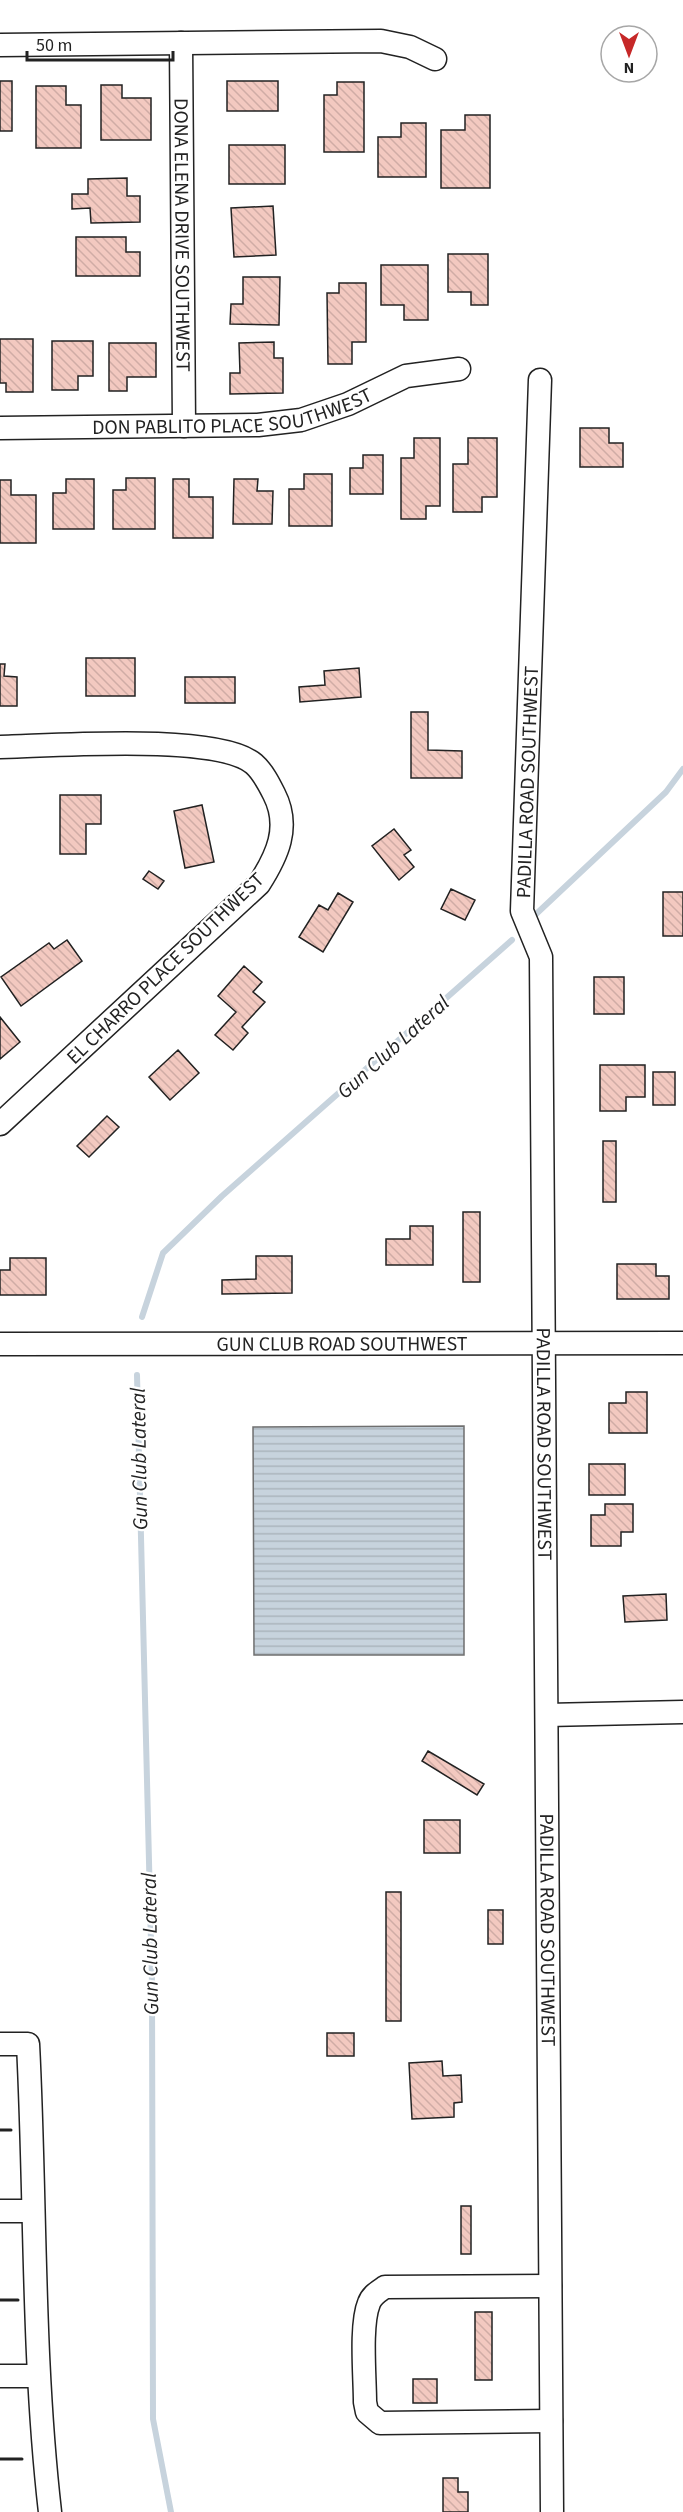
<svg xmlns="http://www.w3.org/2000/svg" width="683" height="2512" viewBox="0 0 683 2512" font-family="'Source Sans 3',sans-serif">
<defs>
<pattern id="water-rules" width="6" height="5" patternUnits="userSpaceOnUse" patternTransform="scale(1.5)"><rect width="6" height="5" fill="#c7d3dd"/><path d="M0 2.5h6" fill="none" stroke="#abb5bd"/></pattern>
<pattern id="building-back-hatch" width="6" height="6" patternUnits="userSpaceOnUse" patternTransform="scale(1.5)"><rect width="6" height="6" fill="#f3c9c0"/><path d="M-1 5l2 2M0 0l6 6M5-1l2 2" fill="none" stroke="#d0aca5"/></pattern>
</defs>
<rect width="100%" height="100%" fill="#fff"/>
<path fill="url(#water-rules)" stroke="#6f6f6f" stroke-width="1.5" d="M464 1426V1655H254L253 1427Z"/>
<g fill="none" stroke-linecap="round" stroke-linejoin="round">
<path stroke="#c7d3dd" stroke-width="6" d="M534 916 666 792 683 769
M142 1317 163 1253 222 1196 512 940
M137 1375 152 1983 153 2419 171 2512"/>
</g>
<path fill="url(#building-back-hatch)" stroke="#222" stroke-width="1.5" d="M0 81H12V131H0Z
M227 81H278V111H227Z
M337 82H364V152H324V95H337Z
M101 85H122V98H151V140H101Z
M36 86H66V105H81V148H36Z
M465 115H490V188H441V130H465Z
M401 123H426V177H378V137H401Z
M229 145H285V184H229Z
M127 178V196H140V222L91 223 90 208 72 209V194H88V179Z
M273 206 276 255 234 257 231 208Z
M76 237H126V252H140V276H76Z
M448 254H488V305H471V292H448Z
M381 265H428V320H404V305H381Z
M243 277H280L279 325 230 324 231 304H243Z
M339 283H366V342H352V364H328L327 293H339Z
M0 339H33V392H6V383H0Z
M52 341H93V376H78V390H52Z
M274 342V358H283V393L230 394V373H240L239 343Z
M109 343H156V377H127V391H109Z
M580 428H609V443H623V467H580Z
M414 438H440V506H426V519H401V458H414Z
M468 438H497V497H482V512H453V464H468Z
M363 455H383V494H350V468H363Z
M304 474H332V526H289V489H304Z
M126 478H155V529H113V490H126Z
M66 479H94V529H53V493H66Z
M173 479H189V497H213V538H173Z
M234 479H258L257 491H273L272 524H233Z
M0 480H11V495H36V543H0Z
M86 658H135V696H86Z
M0 664H5L4 676 17 677V706H0Z
M359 668 361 697 300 702 299 687 325 685 324 671Z
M185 677H235V703H185Z
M411 712H428V750L462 751V778H411Z
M60 795H101V824H86V854H60Z
M202 805 214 862 185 868 174 811Z
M394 829 411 850 404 855 414 867 399 880 372 846Z
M149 871 164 881 158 889 143 879Z
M451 889 475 900 465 920 441 909Z
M663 892H683V936H663Z
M338 893 353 902 323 952 299 937 319 905 328 910Z
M67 940 82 961 21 1006 1 977 49 943 54 949Z
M244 966 262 982 253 992 265 1002 242 1027 248 1033 233 1050 215 1035 236 1012 218 996Z
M594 977H624V1014H594Z
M0 1017 20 1042 0 1059Z
M178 1050 199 1073 170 1100 149 1077Z
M600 1065H645V1097H626V1111H600Z
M653 1072H675V1105H653Z
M107 1116 119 1127 89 1157 77 1146Z
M603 1141H616V1202H603Z
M463 1212H480V1282H463Z
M410 1226H433V1265H386V1239H410Z
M256 1256H292V1293L222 1294V1280L256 1279Z
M10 1258H46V1295H0V1270H10Z
M617 1264H656V1276H669V1299H617Z
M626 1392H647V1433H609V1403H626Z
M589 1464H625V1495H589Z
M605 1504H633V1532H621V1546H591V1515H605Z
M666 1594 667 1620 625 1622 623 1596Z
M428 1751 484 1784 477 1795 422 1761Z
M424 1820H460V1853H424Z
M386 1892H401V2021H386Z
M488 1910H503V1944H488Z
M327 2033H354V2056H327Z
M442 2061 443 2076 461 2075 462 2102 454 2103V2117L412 2119 409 2063Z
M461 2206H471V2254H461Z
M475 2312H492V2380H475Z
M413 2379H437V2403H413Z
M443 2478H458V2492H468V2512H443Z"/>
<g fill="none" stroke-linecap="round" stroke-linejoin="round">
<defs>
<g id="minor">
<path id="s1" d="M181 43 184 426"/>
<path d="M0 45 381 41 410 47 435 59"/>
<path id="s2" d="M540 380 522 911 541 957 552 2512"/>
<path id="s3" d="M0 428 258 425 301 420 348 404 406 376 459 369"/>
<path d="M0 747C52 746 218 733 254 764 263 772 269 784 274 794 291 827 277 856 259 884L0 1124"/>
<path id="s4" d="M0 1344 683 1343"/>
<path d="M547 1715 683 1712"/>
<path d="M0 2044H28C36 2201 32 2355 50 2512"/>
<path d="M0 2211H32"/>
<path d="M550 2286 385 2287C378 2292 372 2295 369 2303 360 2325 365 2377 365 2402L367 2412 380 2423 551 2421"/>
<path d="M0 2376H37"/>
</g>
</defs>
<use href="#minor" stroke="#222" stroke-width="25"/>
<use href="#minor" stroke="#fff" stroke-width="22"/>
<path stroke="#222" stroke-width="3" d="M0 2130H11
M0 2300H18
M0 2459H22"/>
</g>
<g text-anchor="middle" stroke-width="4.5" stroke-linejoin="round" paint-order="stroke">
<g font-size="20" fill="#222" stroke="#fff">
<text dy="7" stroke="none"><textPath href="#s1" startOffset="192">DONA ELENA DRIVE SOUTHWEST</textPath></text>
<text dy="7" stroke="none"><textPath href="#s3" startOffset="234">DON PABLITO PLACE SOUTHWEST</textPath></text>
<text transform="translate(527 782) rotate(-88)" y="7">PADILLA ROAD SOUTHWEST</text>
<text transform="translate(165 968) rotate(-44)" y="7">EL CHARRO PLACE SOUTHWEST</text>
<text dy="7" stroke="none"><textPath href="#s4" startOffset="342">GUN CLUB ROAD SOUTHWEST</textPath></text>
<text dy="7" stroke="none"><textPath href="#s2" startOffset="1068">PADILLA ROAD SOUTHWEST</textPath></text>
<text dy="7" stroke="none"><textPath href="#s2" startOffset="1554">PADILLA ROAD SOUTHWEST</textPath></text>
</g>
<g font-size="21" font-style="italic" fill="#222" stroke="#fff">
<text transform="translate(393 1047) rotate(-42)" y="7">Gun Club Lateral</text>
<text transform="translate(139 1459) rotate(-91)" y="7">Gun Club Lateral</text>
<text transform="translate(150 1944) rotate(-91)" y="7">Gun Club Lateral</text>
</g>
</g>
<g transform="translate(629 54) rotate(180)"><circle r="28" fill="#ffffff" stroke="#a7a7a7" stroke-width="1.5"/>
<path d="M0-4.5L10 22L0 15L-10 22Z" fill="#c62828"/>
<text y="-9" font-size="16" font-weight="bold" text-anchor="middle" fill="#222222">N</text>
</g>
<path d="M27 51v9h146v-9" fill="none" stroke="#222222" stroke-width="3"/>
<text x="36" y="51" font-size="18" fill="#222222" stroke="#ffffff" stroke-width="4.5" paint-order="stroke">50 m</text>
</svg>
